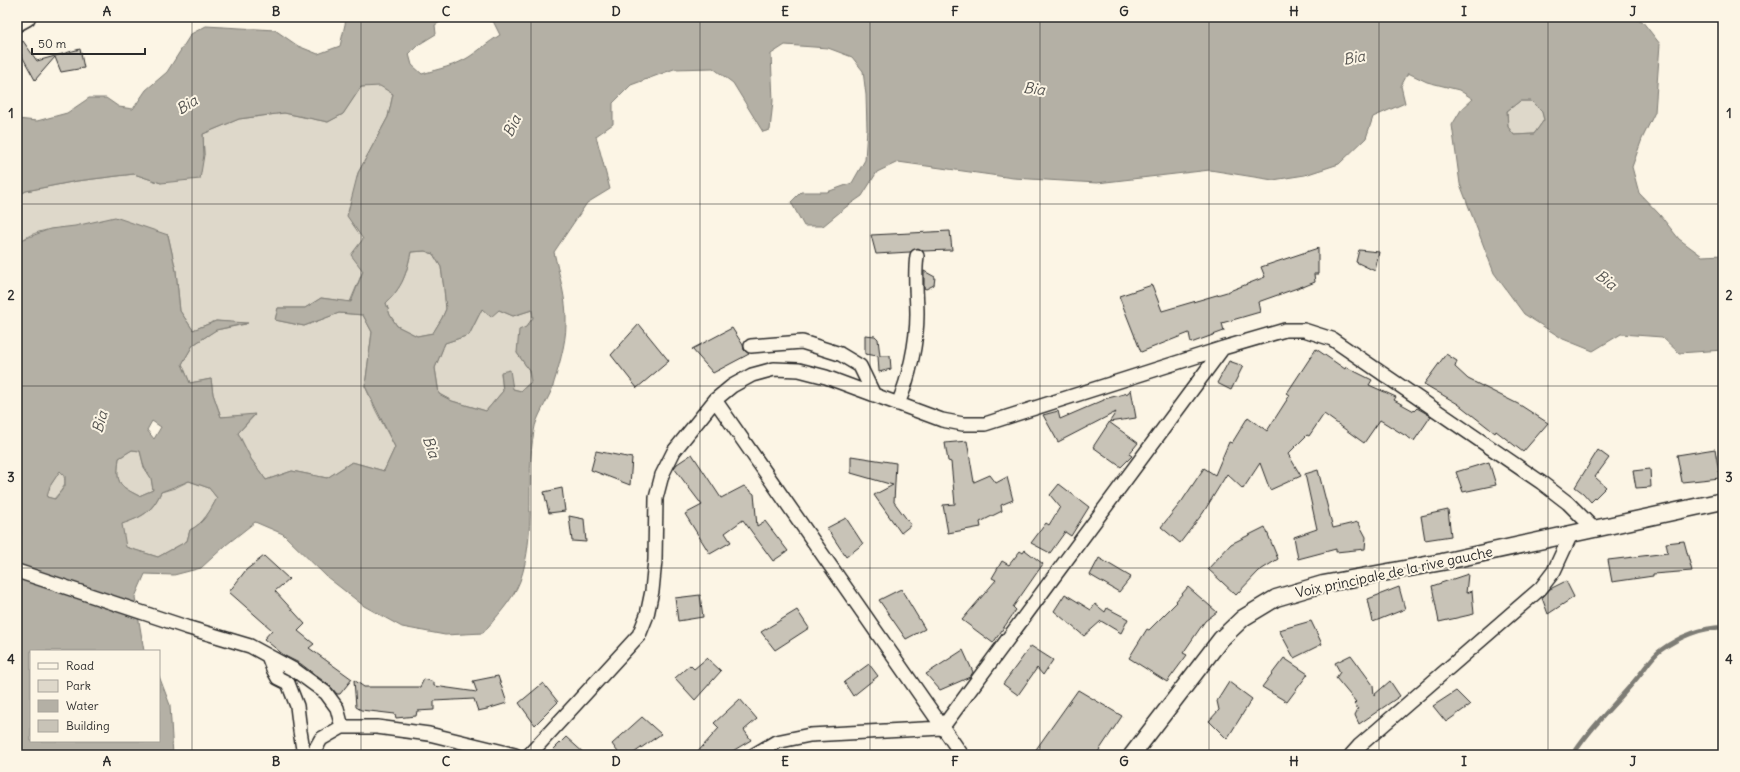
<svg xmlns="http://www.w3.org/2000/svg" width="1740" height="772" viewBox="0 0 1740 772" font-family="Delius,sans-serif">
<rect width="100%" height="100%" fill="#fcf5e5"/>
<filter id="ink" filterUnits="userSpaceOnUse"><feTurbulence type="fractalNoise" baseFrequency=".025" numOctaves="2"/><feDisplacementMap in="SourceGraphic" scale="8" xChannelSelector="R" yChannelSelector="G"/><feConvolveMatrix kernelMatrix="1 2 1 2 8 2 1 2 1" color-interpolation-filters="sRGB"/></filter>
<g filter="url(#ink)">
<path fill="#ded8ca" stroke="#84827a" d="M380 85 393 94 388 117 358 173 364 239 363 271 350 302 321 298 305 308H278L275 320 304 326 339 313 363 315 372 332 365 386 376 411 395 447 384 471 352 462 327 478 292 471 266 480 251 459 238 433 255 415 221 417 213 394 211 379 190 383 182 364 193 345 216 330 246 324 216 321 193 330 180 311 176 271 168 235C134 232 35 214 17 247V196L26 191 77 181 134 174 161 183 204 155 203 134 239 119 284 113 328 122 343 114 361 87Z
M1520 101H1531L1542 112 1544 120 1534 134 1514 135 1508 127 1507 111Z
M426 251 433 254 441 267 444 289 446 309 442 318 433 333 417 336 397 326 390 315 386 303C403 286 406 275 411 252Z
M482 309 499 310 513 316 532 310 533 318 526 327 517 353 529 370 531 382 521 391 513 389 501 373 503 391 486 411 452 401 439 394 435 368 445 343 469 335Z
M132 450 140 451 144 467 151 478 153 490 139 496C117 485 116 482 119 458Z
M60 470C70 483 63 488 54 499L46 497 50 486Z
M189 481 209 488 217 498C210 511 204 523 190 530L187 541 158 557 125 547 121 524C142 517 152 513 161 492L175 488Z"/>
<path fill="#b4b0a5" stroke="#7d7b74" fill-rule="evenodd" d="M353 17H458H448L435 25 436 34 418 45 409 54 412 65 422 74C438 69 455 66 469 57 480 50 488 42 500 35L491 17H1405L1409 18 1410 17H1628L1642 21 1660 44 1655 112 1642 139 1632 167 1639 193 1660 215 1679 239 1702 256 1723 255V350L1679 353 1662 337 1621 334 1593 351 1563 339 1524 314 1494 273 1460 184 1452 125 1461 110 1473 99 1459 90 1427 82 1408 73 1401 86 1405 103 1373 117 1366 138 1339 164 1305 175 1273 180 1210 170 1097 183 1013 178 898 162 877 172 862 196 846 207 823 226H804L791 202 801 192H827L852 183 865 160 867 129 866 95 863 71 852 57 828 48 785 45 771 54 773 101 770 130 763 132 733 83 713 68 674 69 631 85 613 103V124L596 136 610 189 587 203 554 252C559 275 567 300 566 324 566 344 558 369 552 389 547 402 536 417 534 431 525 480 537 533 520 581 513 600 496 617 483 633L445 635 402 627 364 606 327 577 283 534 255 522 226 545 201 568 174 575 145 574 135 597 144 651H31V741H159V676L170 705 173 755H17V544L21 534 19 465 17 461V247L21 240 50 229 75 226 115 217 168 235 176 271 180 311 193 330 216 321 248 323 216 330 193 345 182 364 190 383 211 379 213 394 221 417 255 414 238 433 251 459 266 480 292 471 327 478 352 462 384 471 395 447 365 386 372 332 363 315 339 313 304 326 275 320 278 308H305L321 298 351 302 363 271 351 255 363 239 347 216 358 173 388 117 393 94 380 86 361 87 343 114 328 122 284 113 239 119 203 134 204 155 200 179 161 183 134 174 77 181 26 191 17 196V119L37 121 67 113 89 98H106L119 107 133 109 146 90 167 72 191 34 206 26 275 30 298 46 318 54 340 46 346 20ZM1520 101H1531L1542 112 1544 120 1534 134 1514 135 1508 127 1507 111ZM425 251 433 254 441 267 444 289 446 309 442 318 433 333 417 336 397 326 390 315 386 303C403 286 406 275 411 252ZM482 309 491 317 499 310 513 316 532 310 533 318 526 327 519 330 517 353 529 370 531 382 521 391 513 389 510 370 501 372 503 391 486 411 452 401 439 394 435 368 445 343 469 335ZM152 421 161 427 154 439 147 430ZM132 450 140 451 144 467 151 478 153 490 139 496C117 485 116 482 119 458ZM60 471 65 476V486L55 499 47 497 50 486ZM189 481 209 488 217 498C210 511 204 523 190 530L187 541 158 557 126 547 122 524C142 517 152 512 161 492Z"/>
<g fill="none" stroke-linecap="round" stroke-linejoin="round">
<path stroke="#7d7b74" stroke-width="4.5" d="M1573 755C1591 726 1616 704 1637 678 1645 669 1652 656 1661 650 1679 637 1701 628 1723 627"/>
</g>
<path fill="#c8c3b7" stroke="#2b2b2b" d="M23 41 37 61 80 49 84 68 61 72 55 57 35 80 17 47V45Z
M950 231 952 250 923 251 918 248 910 252 876 254 871 235Z
M1318 248V274H1314L1315 282 1303 287V286L1258 302 1260 312 1222 323 1224 331 1191 343 1189 333 1141 352 1119 296 1152 285 1162 311 1227 292 1265 277 1261 267Z
M1359 250 1379 252 1375 271 1356 262Z
M924 271 935 277 934 285 926 289 924 288Z
M639 324 669 361 637 388 611 355Z
M732 328 743 345 744 350 749 354 713 373 692 349Z
M865 335 875 336 878 339 880 356H890L891 369 879 372 878 356 865 354Z
M1316 349 1345 369 1346 367 1372 380 1369 385 1396 397 1394 400 1414 411 1417 408 1431 416 1414 441 1380 420 1364 443 1324 414 1309 436 1307 435 1288 454 1301 476 1270 490 1260 463 1243 489 1227 474 1203 513 1180 543 1161 527 1182 501 1204 468 1215 475 1229 442 1232 443 1248 417 1267 431 1290 395 1287 393Z
M1446 354 1457 361 1455 367 1468 379 1520 405 1548 423 1523 452 1496 431 1495 433 1458 404 1424 384Z
M1229 361 1243 366 1231 390 1217 383Z
M1131 389 1136 418 1109 422 1138 443 1129 454 1132 456 1121 467 1093 447 1116 412 1058 442 1043 415 1058 411 1060 419 1104 400V399L1128 393Z
M967 441 974 482 990 475 996 483 1007 477 1013 500 1001 505 1002 511 980 522 981 527 948 533 943 505 955 504 951 462 948 461 945 443Z
M1715 449 1720 478 1682 482 1677 455Z
M1598 450 1609 458 1595 477 1606 487 1591 502 1583 493 1575 487Z
M596 451 632 458 630 485 591 470Z
M692 454 721 498 744 486 754 494 757 526 765 521 788 551 773 561 743 520 725 533 731 542 710 554 685 514 702 505 674 468 677 464Z
M851 456 896 463 894 502 911 525 901 533 874 495 893 485 851 473Z
M1489 462 1496 485 1463 492 1456 472Z
M1650 469 1651 487 1636 488 1633 471Z
M1318 470 1333 528 1358 522 1366 537 1365 549 1336 552V549L1298 559 1294 537 1317 529 1305 474Z
M1059 484 1089 507 1071 536 1065 532 1050 553 1031 543 1046 523 1049 525 1060 507 1050 495Z
M562 488 565 511 549 513 544 492Z
M1448 510 1451 536 1425 540 1421 516Z
M569 516 584 519 586 542 572 541Z
M846 518 863 544 846 557 827 528Z
M1265 527 1278 559 1259 571 1236 595 1208 569 1231 544Z
M1684 541 1692 571 1653 574V576L1612 582 1608 560 1668 553 1666 543Z
M1025 550 1043 564 1013 607 1016 610 993 643 962 620 996 580 992 578 1002 561 1009 565 1020 551 1023 553Z
M264 556 289 579 275 591 305 624 298 631 314 644 309 648 352 679 340 694H337L331 687 301 664 285 656 264 639 272 630 229 592 246 570Z
M1099 558 1131 577 1119 592 1090 575Z
M1468 574 1466 593 1472 591 1474 614 1439 622 1432 586Z
M1566 581 1574 597 1548 614 1542 598 1550 589Z
M1188 587 1217 612 1205 621 1183 653 1187 655 1167 682 1129 658 1147 629 1149 630 1177 602 1176 601Z
M1399 587 1405 609 1373 622 1368 599Z
M901 589 925 629 906 639 879 600Z
M1065 594 1091 610 1095 604 1105 612 1107 608 1128 619 1121 633 1101 621 1084 636 1054 611Z
M700 595 703 617 678 621 675 598Z
M797 610 809 628 775 650 761 632Z
M1311 621 1322 644 1294 658 1279 630Z
M1031 646 1053 660 1043 675 1037 668 1018 695 1003 684Z
M963 650 973 672 970 677 940 690 926 674Z
M1351 655 1373 685 1374 695 1390 681 1400 696 1359 724 1355 715 1358 709 1354 704 1356 702 1336 678 1340 672 1335 663Z
M707 658 721 671 695 700 675 678 690 665 694 669Z
M1284 658 1308 674 1287 702 1262 687Z
M869 664 878 676 853 696 844 682Z
M498 676 507 703 487 709 478 711 474 699 434 701V710L417 711 416 716 396 718 395 714 361 710 356 707 354 680 364 687H420L424 679 434 682V686L477 692 473 681Z
M1229 682 1252 699 1227 739 1209 721 1219 710 1217 701Z
M543 683 558 702 535 725 519 703Z
M1078 690 1122 716 1096 755H1032Z
M1456 691 1470 705 1446 722 1433 706Z
M740 699 757 719 744 730 751 740 726 755H695L719 728 714 723Z
M642 717 661 734 631 755H620L612 744Z
M566 737 586 755H548Z"/>
<g fill="none" stroke-linecap="round" stroke-linejoin="round">
<defs>
<path id="minor" d="M751 346 802 342 840 354 860 366 874 395
M715 400 962 755
M898 404C909 378 917 343 917 314 917 295 914 276 917 256
M17 571 186 627 250 646 296 671 326 693 337 708 342 727
M268 656 273 669 278 678 288 683 297 706 300 731 304 755
M312 755 321 739 342 727H377L429 734 515 755
M529 755 639 635 647 615 652 591 655 560 656 498 662 475 674 451 715 400 732 386 752 375 774 369 799 370 826 377 942 420 963 424H985L1223 348 1285 330H1304L1332 339 1542 483 1568 503 1595 530
M754 755 776 742 810 735 942 728 1223 348
M1351 755 1359 746 1541 588 1554 571 1571 534"/>
<path id="tertiary" d="M1132 755 1221 639 1243 618 1276 598 1323 584 1442 562 1723 501"/>
<path id="secondary" d="M17 22 26 17"/>
</defs>
<use href="#minor" stroke="#2b2b2b" stroke-width="16"/>
<use href="#tertiary" stroke="#2b2b2b" stroke-width="19"/>
<use href="#secondary" stroke="#2b2b2b" stroke-width="21"/>
<use href="#minor" stroke="#fcf5e5" stroke-width="13"/>
<use href="#tertiary" stroke="#fcf5e5" stroke-width="16"/>
<use href="#secondary" stroke="#fcf5e5" stroke-width="18"/>
</g>
</g>
<path fill="none" stroke="#2b2b2b" stroke-width="1" stroke-opacity="0.55" d="M192 17V755M361 17V755M531 17V755M700 17V755M870 17V755M1040 17V755M1209 17V755M1379 17V755M1548 17V755M17 204H1723M17 386H1723M17 568H1723"/>
<g text-anchor="middle" stroke-width="4" stroke-linejoin="round" paint-order="stroke">
<g font-size="14" fill="#2b2b2b" stroke="#fcf5e5">
<text transform="translate(1394 572) rotate(-12)" y="5">Voix principale de la rive gauche</text>
</g>
<g font-size="15" font-style="italic" fill="#545350" stroke="#fcf5e5">
<text transform="translate(1354 58) rotate(-11)" y="5">Bia</text>
<text transform="translate(1034 89) rotate(6)" y="5">Bia</text>
<text transform="translate(187 105) rotate(-32)" y="5">Bia</text>
<text transform="translate(512 126) rotate(-64)" y="5">Bia</text>
<text transform="translate(1606 280) rotate(37)" y="5">Bia</text>
<text transform="translate(100 422) rotate(-75)" y="5">Bia</text>
<text transform="translate(431 447) rotate(70)" y="5">Bia</text>
</g>
</g>
<rect width="1740" height="772" fill="none" stroke="#fcf5e5" stroke-width="44"/>
<rect x="30" y="650" width="130" height="92" fill="#fcf5e5" stroke="#a8a49b"/>
<rect x="38" y="663" width="20" height="6" fill="#fcf5e5" stroke="#a8a49b"/>
<text x="66" y="670" font-size="12" fill="#2b2b2b">Road</text>
<rect x="38" y="680" width="20" height="12" fill="#ded8ca" stroke="#a8a49b"/>
<text x="66" y="690" font-size="12" fill="#2b2b2b">Park</text>
<rect x="38" y="700" width="20" height="12" fill="#b4b0a5" stroke="#a8a49b"/>
<text x="66" y="710" font-size="12" fill="#2b2b2b">Water</text>
<rect x="38" y="720" width="20" height="12" fill="#c8c3b7" stroke="#a8a49b"/>
<text x="66" y="730" font-size="12" fill="#2b2b2b">Building</text>
<path d="M32 48v6h113v-6" fill="none" stroke="#2b2b2b" stroke-width="2"/>
<text x="38" y="48" font-size="12" fill="#2b2b2b" stroke="#fcf5e5" stroke-width="3" paint-order="stroke">50 m</text>
<rect x="22" y="22" width="1696" height="728" fill="none" stroke="#2b2b2b" stroke-width="1.5"/>
<g font-size="13" text-anchor="middle" font-weight="bold" fill="#2b2b2b">
<text x="107" y="16">A</text>
<text x="276" y="16">B</text>
<text x="446" y="16">C</text>
<text x="616" y="16">D</text>
<text x="785" y="16">E</text>
<text x="955" y="16">F</text>
<text x="1124" y="16">G</text>
<text x="1294" y="16">H</text>
<text x="1464" y="16">I</text>
<text x="1633" y="16">J</text>
<text x="11" y="118">1</text>
<text x="1729" y="118">1</text>
<text x="11" y="300">2</text>
<text x="1729" y="300">2</text>
<text x="11" y="482">3</text>
<text x="1729" y="482">3</text>
<text x="11" y="664">4</text>
<text x="1729" y="664">4</text>
<text x="107" y="766">A</text>
<text x="276" y="766">B</text>
<text x="446" y="766">C</text>
<text x="616" y="766">D</text>
<text x="785" y="766">E</text>
<text x="955" y="766">F</text>
<text x="1124" y="766">G</text>
<text x="1294" y="766">H</text>
<text x="1464" y="766">I</text>
<text x="1633" y="766">J</text>
</g>
</svg>
